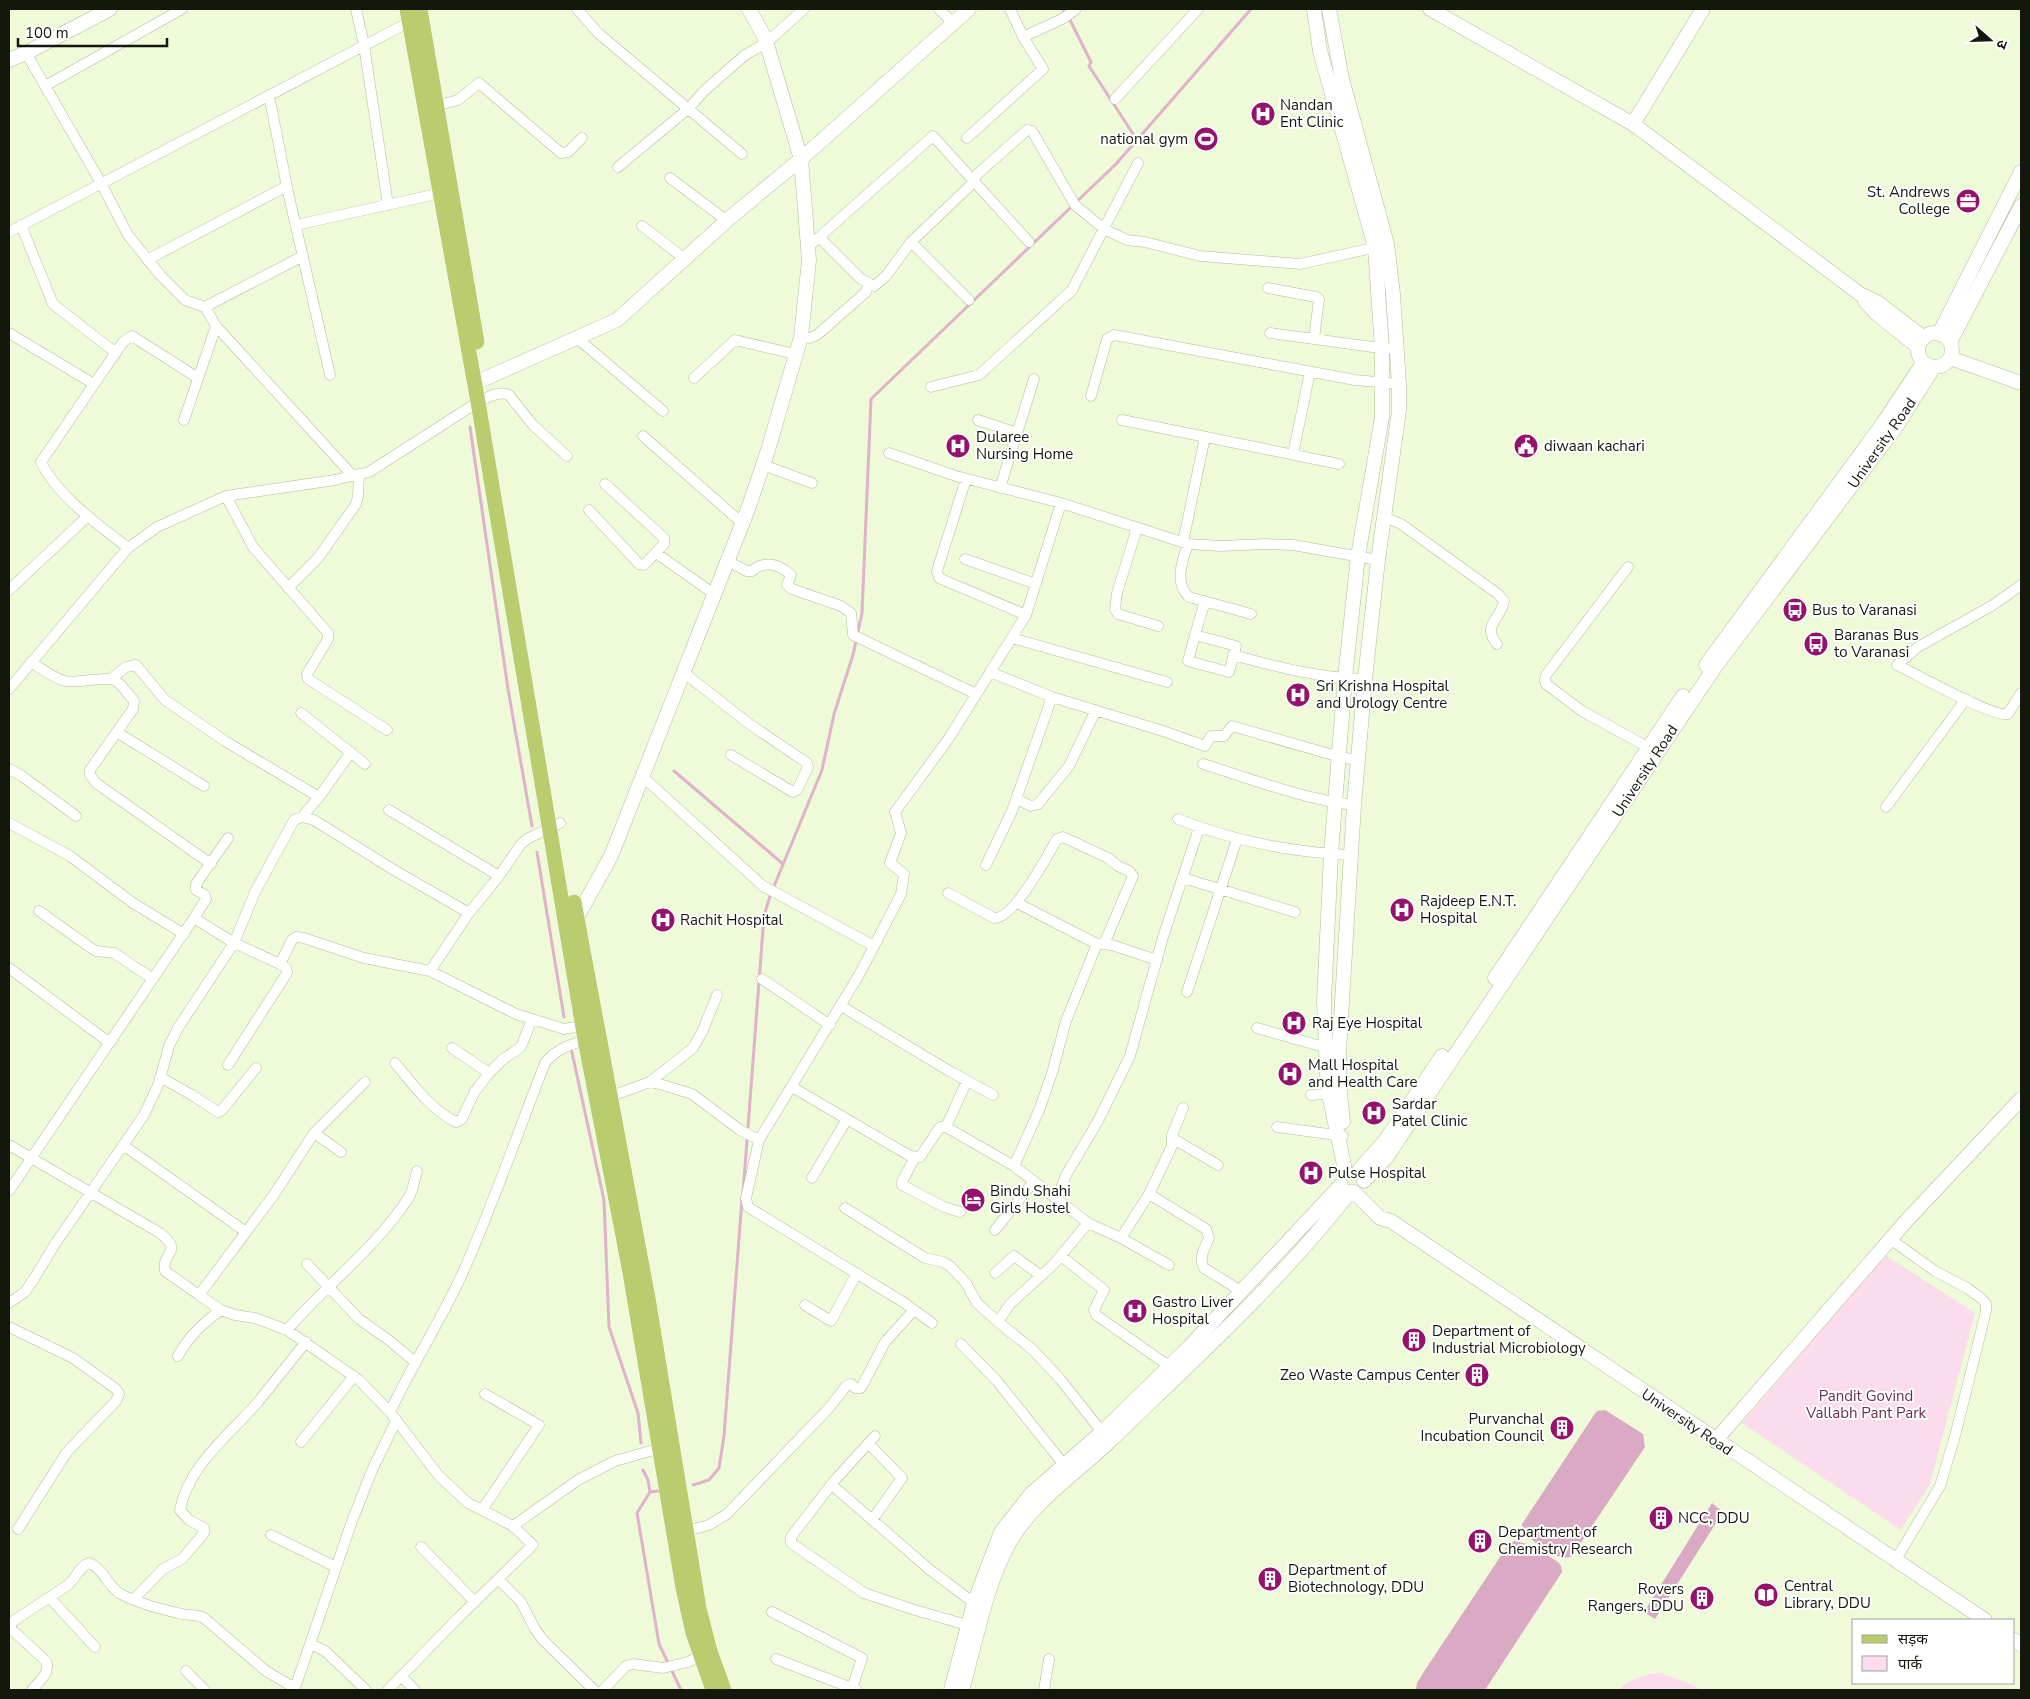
<svg xmlns="http://www.w3.org/2000/svg" width="2030" height="1699" viewBox="0 0 2030 1699" font-family="'Nunito Sans','Noto Sans Devanagari',sans-serif">
<rect width="100%" height="100%" fill="#eefad8"/>
<path fill="#fadcec" d="M1885 1255 1975 1313 1930 1484 1901 1530 1742 1423Z
M1661 1673 1688 1683 1701 1690H1619C1632 1678 1644 1674 1661 1673Z"/>
<path fill="#daa9c4" d="M1605 1410 1643 1434 1645 1447 1572 1556C1559 1563 1538 1544 1528 1537L1524 1533 1522 1524 1594 1415 1597 1411Z
M1712 1503 1723 1512 1655 1619 1644 1612Z
M1515 1541 1531 1545 1558 1562 1561 1566 1562 1572 1485 1690H1416L1417 1683 1425 1670 1506 1548 1510 1543Z"/>
<g fill="none" stroke-linecap="round" stroke-linejoin="round">
<path stroke="#e2b1cb" stroke-width="3" d="M1062 9 1063 10
M1070 20 1091 62 1089 66 1137 140
M470 427 508 689 532 826
M674 771 783 864
M537 852 564 1017
M571 1048 604 1200 609 1327 638 1413 641 1443
M748 1127 764 916 770 896 822 770 834 714 853 655 862 613 871 399 1116 164 1251 9
M743 1193 747 1140
M643 1470 648 1480 650 1492
M693 1485 709 1480 719 1468 724 1436 742 1199
M659 1491 650 1492 637 1513 659 1644 681 1690"/>
<defs>
<path id="street" d="M356 9 364 45 388 205
M577 9 598 33 742 154
M939 9 953 23
M1023 37 1064 18 1076 9
M26 53 101 183 128 235 161 276 185 300 205 307 303 256
M45 86 182 9
M269 95 288 192 330 375
M1115 99 1198 9
M432 107 458 100 479 83 561 153 568 152 582 138
M967 138 1043 69 1023 37 1010 9
M618 167 688 109 705 90 745 55 766 43 804 9
M670 178 727 221
M973 178 1027 130 1032 131 1075 205 1104 229 1127 240 1145 242 1200 256 1300 264 1382 246
M21 225 53 304 116 353
M296 225 446 192
M642 226 685 259
M9 232 413 20
M819 237 861 279 874 286 886 276 911 242 975 181
M911 242 969 300
M808 247 933 136 1029 242
M147 260 287 186
M1268 288 1316 297 1319 299 1314 339
M205 307 216 326 353 476
M9 333 94 384
M1270 333 1387 349
M801 337 810 338 817 335 866 292 868 284
M577 338 663 411
M694 378 735 340 795 354
M931 387 979 375 1072 290 1138 163
M1091 396 1107 339 1114 335 1355 380 1399 384
M184 420 216 326
M978 420 1017 433
M1122 420 1339 464
M643 436 742 523
M889 453 956 476 1061 503 1188 544 1220 546 1266 544 1293 545 1378 560
M1293 454 1310 372
M763 465 812 483
M966 479 937 571 939 578 1026 615
M1000 488 1034 379
M226 496 253 547 328 633V639L307 674 308 679 387 730
M589 510 639 564 644 565 664 544V538L605 484
M1384 517 1401 524 1498 594 1504 601C1501 620 1481 624 1497 644
M1137 528 1117 593 1115 609 1118 614 1158 626
M1183 542 1205 437
M1188 544C1182 561 1174 583 1189 597L1251 614
M128 548C99 525 57 496 41 462L123 342 132 336 198 378
M656 553 714 594
M965 559 1036 584
M727 561 747 571H752C765 560 779 564 791 575L787 585 792 589 841 606 851 613 853 635 976 694
M1628 567 1546 675 1545 680 1546 684 1582 711 1653 750
M2021 585 1993 605 1918 647 1897 665C1916 674 1993 718 2008 714L2021 693
M288 588 318 558 356 504 358 496 359 474
M9 590 88 516
M1195 635 1236 646 1229 672 1188 661Z
M1195 635 1205 601
M1012 638 1167 682
M1233 655C1277 667 1319 678 1365 679
M31 662C42 669 53 678 65 681 78 684 107 675 116 681 123 686 129 695 134 701L133 709 90 770V775L96 783 211 864
M683 672 748 723 807 763 808 767 797 790 793 792 731 755
M990 672 1052 697 1163 731 1205 746 1211 736H1224L1232 726 1340 757 1357 760
M111 679 126 667 136 665 165 700 225 741 319 797
M9 689 128 548 157 527 226 496 335 480 369 472 478 402C487 397 500 390 509 395L533 425 567 456
M301 713 365 764
M118 733 204 786
M1203 764C1252 779 1302 799 1354 805
M9 769 22 776 76 816
M642 776 763 886 874 946
M1016 799 1031 806 1038 804 1069 766 1096 710
M1886 807 1966 699
M389 810 499 876 521 844 527 839 560 823
M302 817 319 797 351 752
M1178 819C1233 841 1291 852 1350 855
M9 823 70 856 133 903 184 934
M986 865 1012 811 1052 697
M1183 878 1295 912
M948 893 994 918C1013 920 1048 855 1057 839L1063 837 1108 858 1118 866 1129 871 1133 876 1104 944
M39 911 91 948 96 951 114 953 153 979
M194 918 234 943 280 964 292 940 296 937 304 938 364 958 430 971 516 1014 564 1029 588 1025
M1098 944 1112 945 1157 960
M9 968 110 1043
M430 971 469 913 499 876
M762 979 830 1025
M1187 992 1237 839
M841 1006 951 1072 993 1095
M1257 1028 1331 1049
M590 1039C571 1044 557 1048 545 1063 518 1132 494 1202 464 1270 442 1319 413 1363 390 1412L439 1476 468 1503 513 1526 578 1480 615 1461 664 1447
M452 1048 489 1073
M395 1063C412 1083 431 1110 456 1122L462 1119 474 1093 489 1073 502 1060 521 1047 532 1019
M228 1065 287 973 286 968 280 964
M160 1077 192 1095 218 1112 222 1110 256 1068
M650 1082 693 1048 703 1030 717 995
M792 1087 910 1156 920 1157 940 1127H946L967 1081
M1311 1095 1335 1093
M606 1098 650 1082 663 1085 692 1094 740 1130 759 1140 859 975 901 894 904 874 890 863 901 833 895 812 949 738 1026 615 1061 503
M946 1127 1014 1166 1088 1223 1121 1238 1169 1265
M1277 1127 1343 1136
M314 1133 365 1082
M1172 1138 1218 1165
M759 1140 746 1198 748 1207 903 1302 932 1323
M9 1145 160 1233C185 1253 161 1251 165 1271L199 1295 273 1196 314 1133 341 1152
M123 1145 246 1232
M915 1157 902 1182V1185L944 1207 960 1212
M1014 1166 1040 1108 1052 1073 1066 1021 1097 944 1017 903
M812 1178 847 1119
M9 1191 194 918 206 899 205 895 196 890V884L228 838
M1149 1194 1206 1229 1209 1238C1205 1248 1198 1258 1204 1268L1241 1291
M1057 1199 1066 1175 1098 1121 1130 1056 1163 937 1199 828
M845 1208 925 1258 943 1262 950 1266 966 1283 977 1303 998 1322
M1088 1223 1053 1265 1010 1304 998 1322 1033 1350 1060 1379 1102 1432
M995 1230 1034 1181
M1121 1238 1149 1194 1172 1146V1135L1183 1108
M1890 1239 1935 1271 1967 1288 1982 1299 1986 1304V1311L1955 1436 1940 1486 1895 1561
M1061 1256 1104 1290 1094 1310 1096 1315 1169 1366
M307 1264 359 1319 390 1341 415 1362
M995 1273 1014 1256 1041 1276
M199 1295 221 1310
M9 1303 25 1292 35 1277 55 1244 144 1115 159 1083 169 1046 178 1028 234 943 255 892 294 820 302 817 314 820 394 870 469 913
M805 1305 831 1321 857 1273
M9 1327 73 1358 116 1389 119 1394 116 1401 67 1452 18 1529
M287 1330C325 1286 378 1246 409 1197 413 1190 415 1179 417 1171
M961 1344 997 1381 1065 1466
M178 1356C189 1336 203 1323 221 1310L235 1315 255 1318 287 1330 359 1380 390 1412
M875 1436 834 1481 791 1537V1543L864 1593 915 1610 967 1625
M301 1442 354 1376
M869 1444 902 1478 872 1520
M832 1485 929 1569 974 1603
M482 1510 539 1425 485 1394
M682 1532 709 1525 727 1514 829 1408 846 1386 851 1384 855 1388H861L885 1342 914 1310
M271 1535 336 1567
M421 1547 475 1602
M498 1579 521 1602 535 1629 542 1639 594 1690
M50 1598 95 1647
M134 1599 163 1569 182 1559 204 1533V1528L189 1520 180 1510C188 1466 230 1434 258 1402 274 1382 290 1362 306 1342
M772 1612 862 1658 852 1689
M311 1644 325 1651 366 1690
M776 1659 857 1690
M186 1671 205 1690
M402 1677 415 1690
M32 1690C39 1681 51 1673 46 1661L11 1629 12 1622 68 1585C76 1578 80 1566 89 1563 103 1568 107 1585 119 1593 135 1602 164 1610 182 1614 190 1616 197 1614 204 1618L266 1671 295 1688 352 1521 373 1468 396 1421
M388 1690 457 1619 533 1545 513 1526
M603 1690 626 1666 633 1664 663 1668 688 1662 707 1653
M1044 1690 1049 1659"/>
<path id="secondary" d="M1314 9 1320 51 1375 247 1382 349V417L1358 556 1345 678 1331 854 1324 1001 1327 1073 1329 1094 1345 1170
M1329 9 1342 79 1387 244 1393 294 1399 384V411L1378 560 1365 679 1354 805 1339 1051 1340 1093 1343 1122
M1430 9 1633 124 1860 294 1877 302 1924 338
M9 60 26 53 110 9
M1633 124 1703 9
M1865 301 1877 314 1918 347
M1918 350a17 17 0 1 1 34 0a17 17 0 1 1-34 0Z
M1939 334 2021 172
M1950 342 2021 206
M1950 358 2021 383
M475 383 617 320 732 216 801 159 969 9
M1706 665 1884 422 1923 363
M572 920 576 919 611 856 748 509 768 450 801 337 809 260 801 159 765 38 749 9
M1495 978 1683 696
M1359 1170 1385 1141 1442 1056
M1364 1181 1386 1158 1715 667 1896 427 1934 367
M1354 1192 1380 1218 1391 1221 1985 1620
M1715 1441 1908 1219 2021 1099
M2014 1640 2021 1645
M951 1690 974 1603 1001 1532 1031 1494 1102 1432 1189 1347 1341 1185
M962 1690C976 1642 985 1588 1009 1543 1033 1501 1078 1472 1112 1439 1194 1360 1280 1282 1350 1192"/>
<path id="primary" d="M407 9 478 402 585 1040 629 1267 683 1588 693 1633 713 1690
M420 9 477 342
M574 902 648 1298 699 1608 710 1651 724 1690"/>
</defs>
<use href="#street" stroke="#b1bc9c" stroke-width="11"/>
<use href="#secondary" stroke="#b1bc9c" stroke-width="15"/>
<use href="#primary" stroke="#fff" stroke-width="16"/>
<use href="#street" stroke="#fff" stroke-width="10"/>
<use href="#secondary" stroke="#fff" stroke-width="14"/>
<use href="#primary" stroke="#b9cd6e" stroke-width="15"/>
</g>
<defs>
<symbol id="hospital-disc" viewBox="-11 -11 22 22"><circle r="9.5" fill="#94126c" stroke="#fff"/><path d="M-5-5h3v3.5h4V-5h3V5h-3V1.5h-4V5h-3Z" fill="#fff"/></symbol>
<symbol id="stadium-disc" viewBox="-11 -11 22 22"><circle r="9.5" fill="#94126c" stroke="#fff"/><path d="M0-5a6.5 5 0 1 0 0 10a6.5 5 0 1 0 0-10ZM-3.5-1.8h7v3.6h-7Z" fill="#fff"/></symbol>
<symbol id="office-disc" viewBox="-11 -11 22 22"><circle r="9.5" fill="#94126c" stroke="#fff"/><path d="M-6-3h4V-5.5h4V-3h4V5H-6ZM-1-4.5V-3h2v-1.5ZM-6 0V1H6V0Z" fill="#fff"/></symbol>
<symbol id="civic-disc" viewBox="-11 -11 22 22"><circle r="9.5" fill="#94126c" stroke="#fff"/><path d="M-.6-6.5H3V-4.5H.6V-3L4-1V1h2V6H-6V1h2V-1L-.6-3ZM-1.2 2.5V6h2.4V2.5Z" fill="#fff"/></symbol>
<symbol id="bus-disc" viewBox="-11 -11 22 22"><circle r="9.5" fill="#94126c" stroke="#fff"/><path d="M-5-6H5V4H4V6H2V4H-2V6H-4V4H-5ZM-3.5-4V0h7V-4ZM-3.5 1.2v1.5H-2V1.2ZM2 1.2v1.5H3.5V1.2Z" fill="#fff"/></symbol>
<symbol id="hotel-disc" viewBox="-11 -11 22 22"><circle r="9.5" fill="#94126c" stroke="#fff"/><path d="M-6-4.5h1.5V1H6V5H4.5V3h-9V5H-6ZM-4 0a1.8 1.8 0 1 1 3.6 0ZM.5 0V-2.5h3Q6-2.5 6 0Z" fill="#fff"/></symbol>
<symbol id="building-disc" viewBox="-11 -11 22 22"><circle r="9.5" fill="#94126c" stroke="#fff"/><path d="M-4-6H4V6H1V3H-1V6H-4ZM-2.5-4.3h1.7v1.8h-1.7ZM.8-4.3h1.7v1.8H.8ZM-2.5-1h1.7V.8h-1.7ZM.8-1h1.7V.8H.8Z" fill="#fff"/></symbol>
<symbol id="library-disc" viewBox="-11 -11 22 22"><circle r="9.5" fill="#94126c" stroke="#fff"/><path d="M-6-4Q-3-5.5-.7-3.5V5Q-3 3-6 4ZM6-4Q3-5.5 .7-3.5V5Q3 3 6 4Z" fill="#fff"/></symbol>
</defs>
<g fill-rule="evenodd">
<use href="#hospital-disc" x="1249" y="100" width="28" height="28"/>
<use href="#stadium-disc" x="1192" y="125" width="28" height="28"/>
<use href="#office-disc" x="1954" y="187" width="28" height="28"/>
<use href="#hospital-disc" x="944" y="432" width="28" height="28"/>
<use href="#civic-disc" x="1512" y="432" width="28" height="28"/>
<use href="#bus-disc" x="1781" y="596" width="28" height="28"/>
<use href="#bus-disc" x="1802" y="630" width="28" height="28"/>
<use href="#hospital-disc" x="1284" y="681" width="28" height="28"/>
<use href="#hospital-disc" x="1388" y="896" width="28" height="28"/>
<use href="#hospital-disc" x="649" y="906" width="28" height="28"/>
<use href="#hospital-disc" x="1280" y="1009" width="28" height="28"/>
<use href="#hospital-disc" x="1276" y="1060" width="28" height="28"/>
<use href="#hospital-disc" x="1360" y="1099" width="28" height="28"/>
<use href="#hospital-disc" x="1297" y="1159" width="28" height="28"/>
<use href="#hotel-disc" x="959" y="1186" width="28" height="28"/>
<use href="#hospital-disc" x="1121" y="1297" width="28" height="28"/>
<use href="#building-disc" x="1400" y="1326" width="28" height="28"/>
<use href="#building-disc" x="1463" y="1361" width="28" height="28"/>
<use href="#building-disc" x="1548" y="1414" width="28" height="28"/>
<use href="#building-disc" x="1647" y="1504" width="28" height="28"/>
<use href="#building-disc" x="1466" y="1527" width="28" height="28"/>
<use href="#building-disc" x="1256" y="1565" width="28" height="28"/>
<use href="#library-disc" x="1752" y="1581" width="28" height="28"/>
<use href="#building-disc" x="1688" y="1584" width="28" height="28"/>
</g>
<g text-anchor="middle" stroke-width="4" stroke-linejoin="round" paint-order="stroke">
<g font-size="15" fill="#14180c" stroke="#fff" text-anchor="start">
<text x="1280" y="110">Nandan<tspan x="1280" dy="17">Ent Clinic</tspan></text>
<text x="1188" y="144" text-anchor="end">national gym</text>
<text x="1950" y="197" text-anchor="end">St. Andrews<tspan x="1950" dy="17">College</tspan></text>
<text x="976" y="442">Dularee<tspan x="976" dy="17">Nursing Home</tspan></text>
<text x="1544" y="451">diwaan kachari</text>
<text x="1812" y="615">Bus to Varanasi</text>
<text x="1834" y="640">Baranas Bus<tspan x="1834" dy="17">to Varanasi</tspan></text>
<text x="1316" y="691">Sri Krishna Hospital<tspan x="1316" dy="17">and Urology Centre</tspan></text>
<text x="1420" y="906">Rajdeep E.N.T.<tspan x="1420" dy="17">Hospital</tspan></text>
<text x="680" y="925">Rachit Hospital</text>
<text x="1312" y="1028">Raj Eye Hospital</text>
<text x="1308" y="1070">Mall Hospital<tspan x="1308" dy="17">and Health Care</tspan></text>
<text x="1392" y="1109">Sardar<tspan x="1392" dy="17">Patel Clinic</tspan></text>
<text x="1328" y="1178">Pulse Hospital</text>
<text x="990" y="1196">Bindu Shahi<tspan x="990" dy="17">Girls Hostel</tspan></text>
<text x="1152" y="1307">Gastro Liver<tspan x="1152" dy="17">Hospital</tspan></text>
<text x="1432" y="1336">Department of<tspan x="1432" dy="17">Industrial Microbiology</tspan></text>
<text x="1460" y="1380" text-anchor="end">Zeo Waste Campus Center</text>
<text x="1544" y="1424" text-anchor="end">Purvanchal<tspan x="1544" dy="17">Incubation Council</tspan></text>
<text x="1678" y="1523">NCC, DDU</text>
<text x="1498" y="1537">Department of<tspan x="1498" dy="17">Chemistry Research</tspan></text>
<text x="1288" y="1575">Department of<tspan x="1288" dy="17">Biotechnology, DDU</tspan></text>
<text x="1784" y="1591">Central<tspan x="1784" dy="17">Library, DDU</tspan></text>
<text x="1684" y="1594" text-anchor="end">Rovers<tspan x="1684" dy="17">Rangers, DDU</tspan></text>
</g>
<g font-size="15" fill="#14180c" stroke="#fff">
<text transform="translate(1882 443) rotate(-55)" y="5">University Road</text>
<text transform="translate(1645 771) rotate(-57)" y="5">University Road</text>
<text transform="translate(1687 1422) rotate(34)" y="5">University Road</text>
</g>
<g font-size="15" fill="#692e52" stroke="#fff">
<text x="1866" y="1401">Pandit Govind<tspan x="1866" dy="17">Vallabh Pant Park</tspan></text>
</g>
</g>
<rect width="2030" height="1699" fill="none" stroke="#14180c" stroke-width="20"/>
<rect x="1852" y="1619" width="162" height="65" fill="#ffffff" stroke="#a1a39e"/>
<rect x="1862" y="1635" width="25" height="8" fill="#b9cd6e" stroke="#a1a39e"/>
<text x="1898" y="1644" font-size="15" fill="#14180c">सड़क</text>
<rect x="1862" y="1656" width="25" height="15" fill="#fadcec" stroke="#a1a39e"/>
<text x="1898" y="1669" font-size="15" fill="#14180c">पार्क</text>
<g transform="translate(1990 40) rotate(110)" stroke="#ffffff" stroke-width="4" paint-order="stroke">
<path d="M0-4L9 19L0 12L-9 19Z" fill="#14180c"/>
<text y="-8" font-size="14" font-weight="bold" text-anchor="middle" fill="#14180c">उ</text>
</g>
<path d="M18 38v8h149v-8" fill="none" stroke="#14180c" stroke-width="2.5"/>
<text x="25" y="38" font-size="15" fill="#14180c" stroke="#ffffff" stroke-width="4" paint-order="stroke">100 m</text>
</svg>
